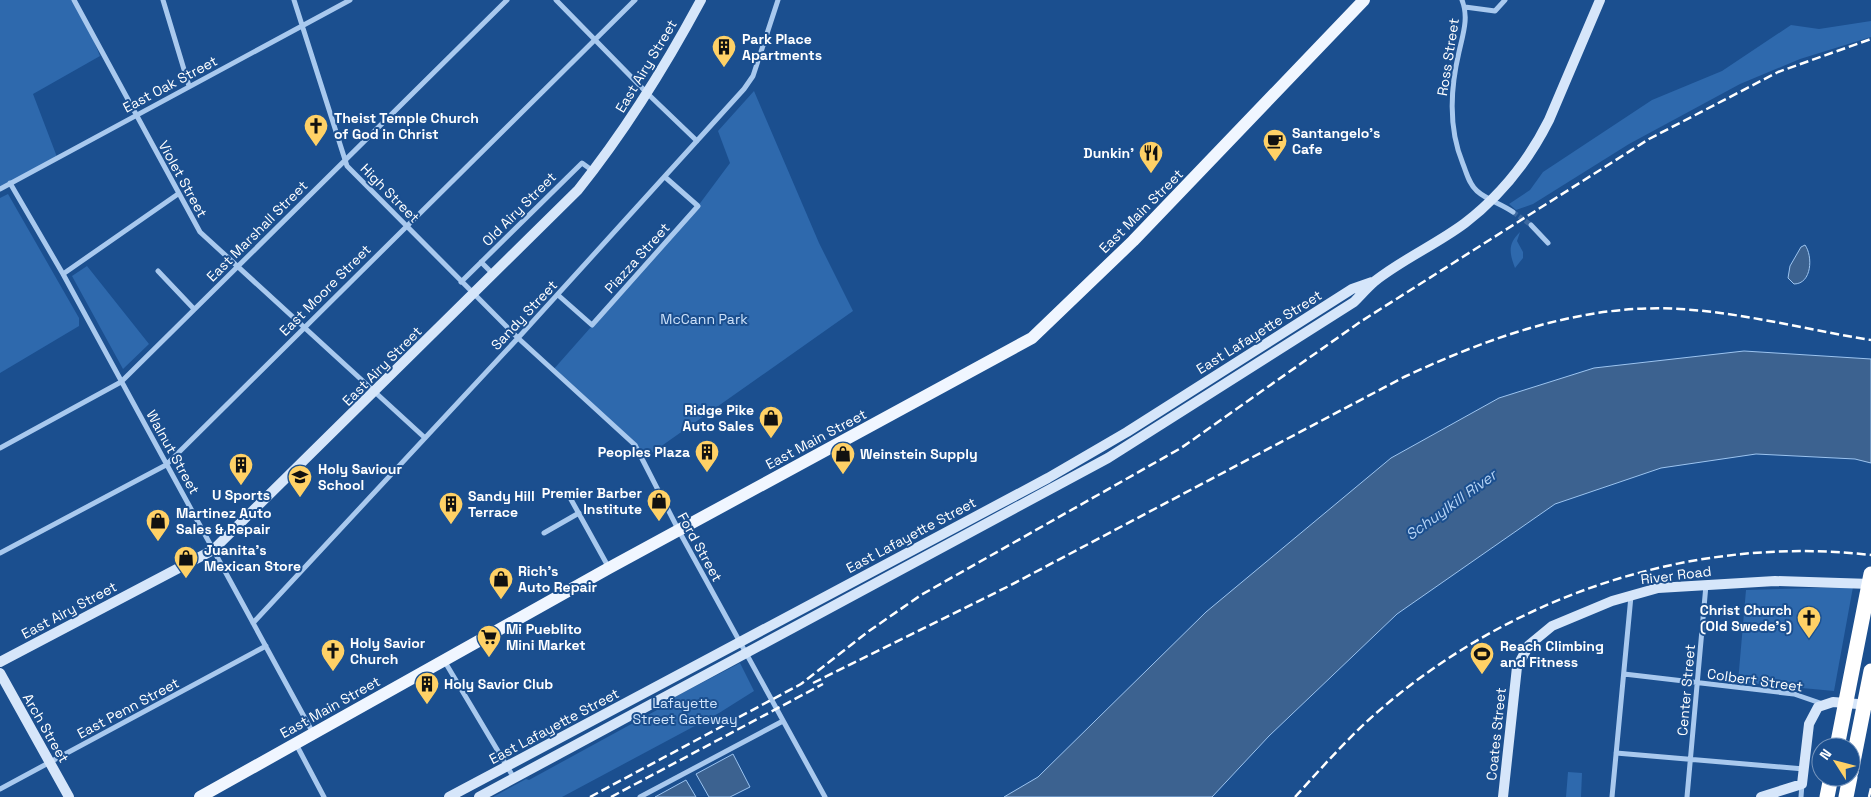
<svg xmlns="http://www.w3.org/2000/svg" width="1871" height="797" viewBox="0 0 1871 797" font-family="'Space Grotesk',sans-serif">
<rect width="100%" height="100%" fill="#1b4f8f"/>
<path fill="#2e69ad" d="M0 0H77L100 56 33 94 57 157 0 189Z
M1871 21V37L1800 59 1740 84 1629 144 1533 204 1516 210 1509 204 1530 190 1543 172 1652 100 1722 71 1791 25 1819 29Z
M754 91 819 243 853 311 643 459 635 445 553 370 698 206 730 163 718 131Z
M8 194 79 318V326L0 373V198Z
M1520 232 1517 241 1523 252V258L1515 268C1509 252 1508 244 1520 232Z
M87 266 149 344 123 369 72 276Z
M1853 587 1834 691 1738 682 1746 590Z
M740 663 754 691 719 713 562 797H493L526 779 529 780 668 704 669 700Z
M1568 772 1582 773 1581 797H1566Z"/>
<path fill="#3c6290" stroke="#9cc4f0" d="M1805 245C1813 256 1812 284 1794 284L1788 278 1790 266 1801 247Z
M1744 351 1871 359V463L1855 459 1756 454 1661 468 1555 504 1397 614 1269 736 1212 797H1004L1038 777 1206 612 1391 458 1499 398 1594 368Z
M733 754 750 787 730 797H709L696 774Z
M686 780 696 797H655Z"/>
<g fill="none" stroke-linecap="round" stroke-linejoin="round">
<path stroke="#3d69a0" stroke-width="5" stroke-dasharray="5 2.5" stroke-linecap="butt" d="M1513 212 1531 225"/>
<path stroke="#a9c9ee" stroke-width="5" d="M74 0 200 232 424 437
M163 0 189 86
M294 0 347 166 518 338 635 445 679 531 825 797
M556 0 648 94 697 141
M1462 0C1469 17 1463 34 1459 52 1450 90 1448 128 1463 164 1467 174 1469 184 1477 191 1487 200 1502 204 1513 212
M1465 7 1495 11 1505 0
M10 183 63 274 313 733
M0 189 350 0
M1531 225 1548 243
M481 262 493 274
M158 271 194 309
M63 274 178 194
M461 282 582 163 593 171
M558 295 592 325 698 206 665 177
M0 448 121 382 507 0
M568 494 609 568
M544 533 579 513
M0 553 166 465 635 0
M253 623 518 338 744 89 753 76 778 0
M445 662 514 778
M1624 674 1794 694 1823 704
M296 744 324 797
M1616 753 1804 769
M0 789 266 646
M640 797 783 721
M1612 797 1631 596
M1687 797 1706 585
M1801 797 1802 784"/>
<path stroke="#d6e6fa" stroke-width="10" d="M0 662 213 550 578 190C626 130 665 67 701 0
M0 673 69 797
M449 797 1048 478 1127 432 1352 289 1372 282
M479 797 1108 458 1354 302C1361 295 1368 287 1375 281 1403 259 1437 244 1465 223 1500 196 1529 160 1549 120L1600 0
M1503 797 1517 667 1529 645 1552 626 1612 601 1658 588 1775 581 1871 584
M1761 797 1802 784 1809 724 1818 707 1833 702 1870 705"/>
<path stroke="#f0f6ff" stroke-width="12" d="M200 797 609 568 1032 338 1133 241 1364 0"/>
<path stroke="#fff" stroke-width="15" d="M1837 747 1871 574
M1851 772 1871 671
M1827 797 1831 777
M1846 797 1850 777"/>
<path stroke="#fff" stroke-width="2.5" stroke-dasharray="9 4" stroke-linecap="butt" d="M813 683 1009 586 1404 377C1490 337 1584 303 1680 309 1745 313 1808 330 1871 340
M590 797 801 684 869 631 921 595 1181 448 1360 322 1649 139 1778 72 1871 39
M611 797 823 684
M1295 797C1325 764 1354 731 1388 703 1521 592 1698 535 1871 555
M1869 797 1871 788"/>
</g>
<defs>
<symbol id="building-pin" viewBox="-11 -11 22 30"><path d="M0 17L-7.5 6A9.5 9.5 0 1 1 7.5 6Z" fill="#ffd166" stroke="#1b4f8f"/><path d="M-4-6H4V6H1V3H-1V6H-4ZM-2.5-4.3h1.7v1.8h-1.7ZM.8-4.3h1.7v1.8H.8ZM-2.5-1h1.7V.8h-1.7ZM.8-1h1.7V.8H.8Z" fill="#111"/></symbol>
<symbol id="church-pin" viewBox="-11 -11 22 30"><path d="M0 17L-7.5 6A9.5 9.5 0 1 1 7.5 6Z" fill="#ffd166" stroke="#1b4f8f"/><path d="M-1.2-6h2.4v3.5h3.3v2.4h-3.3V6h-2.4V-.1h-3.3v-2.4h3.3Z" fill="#111"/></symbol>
<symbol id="cafe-pin" viewBox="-11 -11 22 30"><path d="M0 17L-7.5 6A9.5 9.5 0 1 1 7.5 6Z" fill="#ffd166" stroke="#1b4f8f"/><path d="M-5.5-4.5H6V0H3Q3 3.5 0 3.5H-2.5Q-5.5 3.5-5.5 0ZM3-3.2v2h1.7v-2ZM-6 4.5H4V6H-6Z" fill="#111"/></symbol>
<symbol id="restaurant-pin" viewBox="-11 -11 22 30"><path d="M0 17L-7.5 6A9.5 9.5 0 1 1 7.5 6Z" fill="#ffd166" stroke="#1b4f8f"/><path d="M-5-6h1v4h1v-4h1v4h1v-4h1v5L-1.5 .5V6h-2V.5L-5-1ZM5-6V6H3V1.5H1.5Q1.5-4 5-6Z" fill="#111"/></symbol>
<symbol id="shop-pin" viewBox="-11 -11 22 30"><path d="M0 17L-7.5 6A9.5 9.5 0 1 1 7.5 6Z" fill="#ffd166" stroke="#1b4f8f"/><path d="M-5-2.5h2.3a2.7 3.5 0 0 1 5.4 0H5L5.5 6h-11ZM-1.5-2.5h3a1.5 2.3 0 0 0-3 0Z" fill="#111"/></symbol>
<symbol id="school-pin" viewBox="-11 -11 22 30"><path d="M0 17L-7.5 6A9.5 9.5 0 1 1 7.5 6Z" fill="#ffd166" stroke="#1b4f8f"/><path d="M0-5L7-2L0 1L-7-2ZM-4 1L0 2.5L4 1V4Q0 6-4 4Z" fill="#111"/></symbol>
<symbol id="supermarket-pin" viewBox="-11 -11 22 30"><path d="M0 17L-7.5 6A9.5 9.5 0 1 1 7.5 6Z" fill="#ffd166" stroke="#1b4f8f"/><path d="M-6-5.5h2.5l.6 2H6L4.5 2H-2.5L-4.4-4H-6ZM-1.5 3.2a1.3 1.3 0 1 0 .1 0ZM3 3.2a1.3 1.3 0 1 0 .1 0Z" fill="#111"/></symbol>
<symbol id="stadium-pin" viewBox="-11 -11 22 30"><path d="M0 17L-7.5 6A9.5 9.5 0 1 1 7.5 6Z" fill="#ffd166" stroke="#1b4f8f"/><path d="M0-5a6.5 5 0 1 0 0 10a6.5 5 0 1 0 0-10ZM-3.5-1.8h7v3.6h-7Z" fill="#111"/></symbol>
</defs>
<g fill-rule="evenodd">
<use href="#building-pin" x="710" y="33" width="28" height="38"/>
<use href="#church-pin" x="302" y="112" width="28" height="38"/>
<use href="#cafe-pin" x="1261" y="127" width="28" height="38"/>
<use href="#restaurant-pin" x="1137" y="139" width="28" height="38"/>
<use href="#shop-pin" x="757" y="404" width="28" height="38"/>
<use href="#building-pin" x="693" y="438" width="28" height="38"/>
<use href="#shop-pin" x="829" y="440" width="28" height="38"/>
<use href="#building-pin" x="227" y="451" width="28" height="38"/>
<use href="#school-pin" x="286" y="463" width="28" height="38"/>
<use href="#shop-pin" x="645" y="487" width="28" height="38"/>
<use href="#building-pin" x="437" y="490" width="28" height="38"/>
<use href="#shop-pin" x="144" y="507" width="28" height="38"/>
<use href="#shop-pin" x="172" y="544" width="28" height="38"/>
<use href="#shop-pin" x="487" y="565" width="28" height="38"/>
<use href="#church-pin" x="1795" y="604" width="28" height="38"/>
<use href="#supermarket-pin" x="475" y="623" width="28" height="38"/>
<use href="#church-pin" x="319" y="637" width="28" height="38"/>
<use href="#stadium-pin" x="1468" y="640" width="28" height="38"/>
<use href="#building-pin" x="413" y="670" width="28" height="38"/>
</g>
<g text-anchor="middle" stroke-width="4" stroke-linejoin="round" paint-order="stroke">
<g font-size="14" font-weight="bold" fill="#fff" stroke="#1b4f8f" text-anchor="start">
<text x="742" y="44">Park Place<tspan x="742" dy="16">Apartments</tspan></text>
<text x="334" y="123">Theist Temple Church<tspan x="334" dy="16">of God in Christ</tspan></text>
<text x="1292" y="138">Santangelo's<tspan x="1292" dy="16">Cafe</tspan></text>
<text x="1134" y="158" text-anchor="end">Dunkin'</text>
<text x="754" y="415" text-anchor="end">Ridge Pike<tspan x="754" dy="16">Auto Sales</tspan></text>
<text x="690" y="457" text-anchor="end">Peoples Plaza</text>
<text x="860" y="459">Weinstein Supply</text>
<text x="318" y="474">Holy Saviour<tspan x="318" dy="16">School</tspan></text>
<text x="642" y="498" text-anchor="end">Premier Barber<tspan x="642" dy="16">Institute</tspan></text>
<text x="241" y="500" text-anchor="middle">U Sports</text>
<text x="468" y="501">Sandy Hill<tspan x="468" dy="16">Terrace</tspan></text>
<text x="176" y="518">Martinez Auto<tspan x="176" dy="16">Sales &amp; Repair</tspan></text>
<text x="204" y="555">Juanita's<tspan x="204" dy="16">Mexican Store</tspan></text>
<text x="518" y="576">Rich's<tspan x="518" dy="16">Auto Repair</tspan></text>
<text x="1792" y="615" text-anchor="end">Christ Church<tspan x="1792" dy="16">(Old Swede's)</tspan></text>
<text x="506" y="634">Mi Pueblito<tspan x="506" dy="16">Mini Market</tspan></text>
<text x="350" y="648">Holy Savior<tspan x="350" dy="16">Church</tspan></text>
<text x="1500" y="651">Reach Climbing<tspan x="1500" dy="16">and Fitness</tspan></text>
<text x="444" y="689">Holy Savior Club</text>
</g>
<g font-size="14" fill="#fff" stroke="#1b4f8f">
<text transform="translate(1448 57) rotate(-81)" y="5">Ross Street</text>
<text transform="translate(646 66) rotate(-59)" y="5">East Airy Street</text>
<text transform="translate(170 84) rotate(-28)" y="5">East Oak Street</text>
<text transform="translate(183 179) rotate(61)" y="5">Violet Street</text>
<text transform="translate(390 193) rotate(45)" y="5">High Street</text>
<text transform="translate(519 209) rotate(-45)" y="5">Old Airy Street</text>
<text transform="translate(1141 211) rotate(-45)" y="5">East Main Street</text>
<text transform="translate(257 231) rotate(-45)" y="5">East Marshall Street</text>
<text transform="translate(637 258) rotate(-48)" y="5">Piazza Street</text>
<text transform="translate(325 290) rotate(-45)" y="5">East Moore Street</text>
<text transform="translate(524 315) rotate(-47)" y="5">Sandy Street</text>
<text transform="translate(1259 332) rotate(-32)" y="5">East Lafayette Street</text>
<text transform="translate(382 366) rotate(-45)" y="5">East Airy Street</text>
<text transform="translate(816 439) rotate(-28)" y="5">East Main Street</text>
<text transform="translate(173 452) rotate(61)" y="5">Walnut Street</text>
<text transform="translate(911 535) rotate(-28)" y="5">East Lafayette Street</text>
<text transform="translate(700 547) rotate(61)" y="5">Ford Street</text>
<text transform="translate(1676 575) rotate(-7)" y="5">River Road</text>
<text transform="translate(69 610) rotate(-28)" y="5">East Airy Street</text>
<text transform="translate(1755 680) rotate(8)" y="5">Colbert Street</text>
<text transform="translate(1686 690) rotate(-85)" y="5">Center Street</text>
<text transform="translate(330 707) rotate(-29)" y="5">East Main Street</text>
<text transform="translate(128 708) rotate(-28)" y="5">East Penn Street</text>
<text transform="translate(554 726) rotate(-28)" y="5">East Lafayette Street</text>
<text transform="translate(46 728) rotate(60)" y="5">Arch Street</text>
<text transform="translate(1496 734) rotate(-84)" y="5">Coates Street</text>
</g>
<g font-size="14" fill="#cfe3fa" stroke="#1b4f8f">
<text x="704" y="324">McCann Park</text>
<text x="685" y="708">Lafayette<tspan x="685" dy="16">Street Gateway</tspan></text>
</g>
<g font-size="15" font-style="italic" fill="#b5d3f5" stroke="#1b4f8f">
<text transform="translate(1451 505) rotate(-36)" y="5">Schuylkill River</text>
</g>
</g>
<g transform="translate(1836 762) rotate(306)"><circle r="24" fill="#1b4f8f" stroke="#7695bc"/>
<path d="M0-4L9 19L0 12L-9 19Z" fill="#ffd166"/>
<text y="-8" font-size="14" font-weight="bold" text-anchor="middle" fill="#ffffff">N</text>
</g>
</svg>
